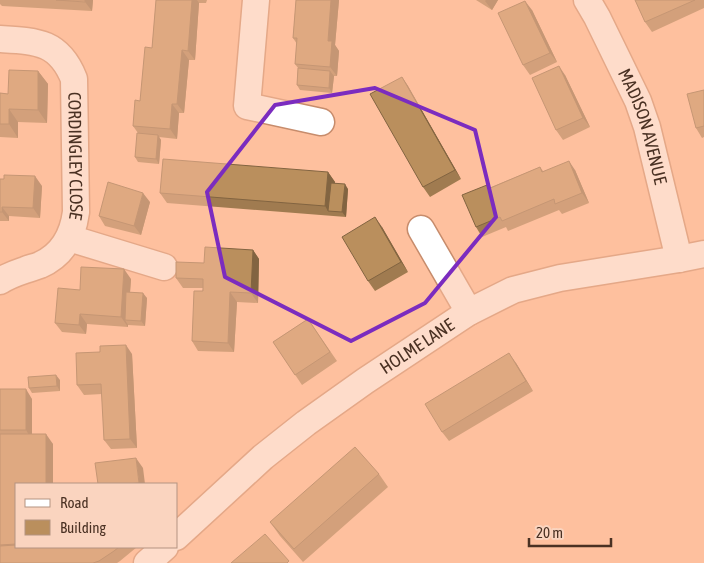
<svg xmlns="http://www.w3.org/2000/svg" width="704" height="563" viewBox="0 0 704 563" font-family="'Asap Condensed',sans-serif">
<rect width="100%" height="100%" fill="#fec09e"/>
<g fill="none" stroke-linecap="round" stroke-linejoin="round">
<defs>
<g id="street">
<path d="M256 0 247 106 321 122"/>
<path id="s1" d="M587 0 597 17 638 101 647 127 679 259"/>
<path id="s2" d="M0 39C36 41 59 41 74 79L76 212C73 235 63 255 40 265 35 267 30 268 25 270 16 273 8 276 0 281"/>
<path d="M421 229 469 312"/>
<path d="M69 238 164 267"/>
<path id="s3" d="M176 537 263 457 306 423 365 381 469 312 513 290 560 278 679 259 704 254"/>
<path d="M147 563 165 547"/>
</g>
</defs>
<use href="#street" stroke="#c78c6c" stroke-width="29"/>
<use href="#street" stroke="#fff" stroke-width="26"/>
</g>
<path fill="#a07b50" d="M0 0H93L92 11 2 6 0 4Z
M156 0H207L206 3H199L195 60H189L184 113H179L177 139 159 137 161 140 159 164 138 162 135 157 138 133 133 126 140 101 152 48Z
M296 0H339L335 45 339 51 337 76H334L332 93 300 90 297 85 298 68 295 64 297 44 293 38Z
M476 0H498L492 10Z
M635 0H704V8L652 32 645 22Z
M532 10 557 62 530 75 523 65Z
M38 71 48 84 47 123 18 122V138L0 137V93L8 94Z
M565 75 590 127 563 140 556 130Z
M402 77 408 86 461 179 430 197 423 187Z
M704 90V137L702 138 696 128Z
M540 167 543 171 575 170 589 203 562 214 559 210 508 231 506 227 482 237 476 227 489 188Z
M328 172 335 182V183L348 189 346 217 167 203 160 193Z
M0 179 42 186 40 218 9 216V221H0Z
M150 202 141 235 105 226 99 216Z
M382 227 408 272 375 291 368 281Z
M253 250 259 259 258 303 237 302 234 352 198 351 192 341 203 288H183L176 278 204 263Z
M131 279 130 292 147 298 145 326 128 325V327L87 324 86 334 62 332 55 323 80 290Z
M308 319 337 361 302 385 273 342Z
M100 352 132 354 137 448 111 449 104 440 102 394 84 395 77 385Z
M516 363 533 391 449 441 442 432Z
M60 380V391L32 393 29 388Z
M0 389 32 399V434L53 444V484H16V547H137L120 561 117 563H0Z
M379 474 388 487 303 562 280 536 270 522Z"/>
<path fill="#826441" d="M85 0H93L92 11 85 2Z
M192 0H197L199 3 195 60 188 51Z
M331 0H339L335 45 339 51 337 76 330 67 328 41Z
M486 0H498L492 10 485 1Z
M525 1 532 10 557 62 550 53Z
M182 50 189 60 184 113 177 104Z
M559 66 565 75 590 127 583 118Z
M38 71 48 84 47 123 38 110Z
M330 71 334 76 332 93 329 88Z
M402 77 408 86 461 179 455 170Z
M172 104 179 113 177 139 170 129Z
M9 109 18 122V138L9 124Z
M158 135 161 140 159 164 156 159Z
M569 161 575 170 589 203 582 193Z
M328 172 335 182 332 211H328L325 206Z
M35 176 42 186 40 218 33 208Z
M345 184 348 189 346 217 342 212Z
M143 193 150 202 141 235 134 226Z
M2 207 9 216V221L2 212Z
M375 217 382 227 408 272 401 262Z
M253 250 259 259 258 303 251 293Z
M124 269 131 279 128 320H125L128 325V327L121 317Z
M230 292 237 302 234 352 228 343Z
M143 293 147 298 145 326 141 321Z
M80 314 87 324 86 334 79 325Z
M126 345 132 354 137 448 130 439Z
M509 353 516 363 533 391 526 381Z
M56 375 60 380V391L57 386Z
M26 389 32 399V440L26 430Z
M46 434 53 444V484H46Z
M136 458 143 468 145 484H140L139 483Z"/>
<path fill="#ba8f5d" stroke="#826441" d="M56 0H85V2Z
M156 0H192L188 51 182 50 177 104H172L170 129 133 126 135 100 140 101 145 47 152 48Z
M296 0H331L328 41H332L330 67 295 64 297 38H293Z
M635 0H695L645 22Z
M525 1 550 53 523 65 498 13Z
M559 66 583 118 556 130 532 78Z
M298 68 330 71 329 88 297 85Z
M9 70 38 71V110L9 109V124H0V93L8 94Z
M402 77 455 170 423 187 370 94Z
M704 90V126L696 128 687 94Z
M137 133 158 135 156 159 135 157Z
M163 159 328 172 325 206 160 193Z
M569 161 582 193 555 204 554 199 502 221 500 217 476 227 462 195 487 185 488 189 540 167 542 172Z
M4 175 35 176 33 208 2 207V212H0V179H4Z
M108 182 143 193 134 226 99 216Z
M331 183 345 184 342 212 328 211Z
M375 217 401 262 368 281 342 237Z
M205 247 253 250 251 293 230 292 228 343 192 341 194 291H203V279L176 278V262L204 263Z
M81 267 124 269 121 317 80 314 79 325 55 323 58 288 80 290Z
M126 292 143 293 141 321 125 320Z
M308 319 330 352 295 375 273 342Z
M126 345 130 439 104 440 101 384 77 385 76 353 100 352V346Z
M509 353 526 381 442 432 425 404Z
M56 375 57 386 29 388 28 377Z
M0 389H26V430H0Z
M0 434H46V484H16V544L0 545Z
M355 447 379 474 294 549 270 522Z
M136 458 139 483 127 484H98L95 463Z
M265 534 289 561 287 563H231Z
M16 545V547H119L114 551 99 561 93 563H0V546Z"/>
<path d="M0 0H704V563H0ZM375 88 475 130 496 217 425 303 351 341 225 277 207 192 275 105Z" fill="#fec09e" fill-opacity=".55" fill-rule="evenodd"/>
<path fill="none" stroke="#7b2cbf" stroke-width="4" stroke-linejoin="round" d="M375 88 475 130 496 217 425 303 351 341 225 277 207 192 275 105Z"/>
<g text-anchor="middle" stroke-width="4.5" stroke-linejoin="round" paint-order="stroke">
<g font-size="18" fill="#4a3123" stroke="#fad4bf">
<text dy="6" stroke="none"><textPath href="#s1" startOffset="139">MADISON AVENUE</textPath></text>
<text dy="6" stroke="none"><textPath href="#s2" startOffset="168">CORDINGLEY CLOSE</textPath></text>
<text dy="6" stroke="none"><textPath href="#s3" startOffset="308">HOLME LANE</textPath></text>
</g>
</g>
<rect x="15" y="483" width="162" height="65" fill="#fad4bf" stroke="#b49381"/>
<rect x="25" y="499" width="25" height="8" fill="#ffffff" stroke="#b49381"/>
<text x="60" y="508" font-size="15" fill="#4a3123">Road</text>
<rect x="25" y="520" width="25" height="15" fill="#ba8f5d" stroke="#b49381"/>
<text x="60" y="533" font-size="15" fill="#4a3123">Building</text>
<path d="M529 538v8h82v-8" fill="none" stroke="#4a3123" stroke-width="2.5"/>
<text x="536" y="538" font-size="15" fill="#4a3123" stroke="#fad4bf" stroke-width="4" paint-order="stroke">20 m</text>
</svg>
